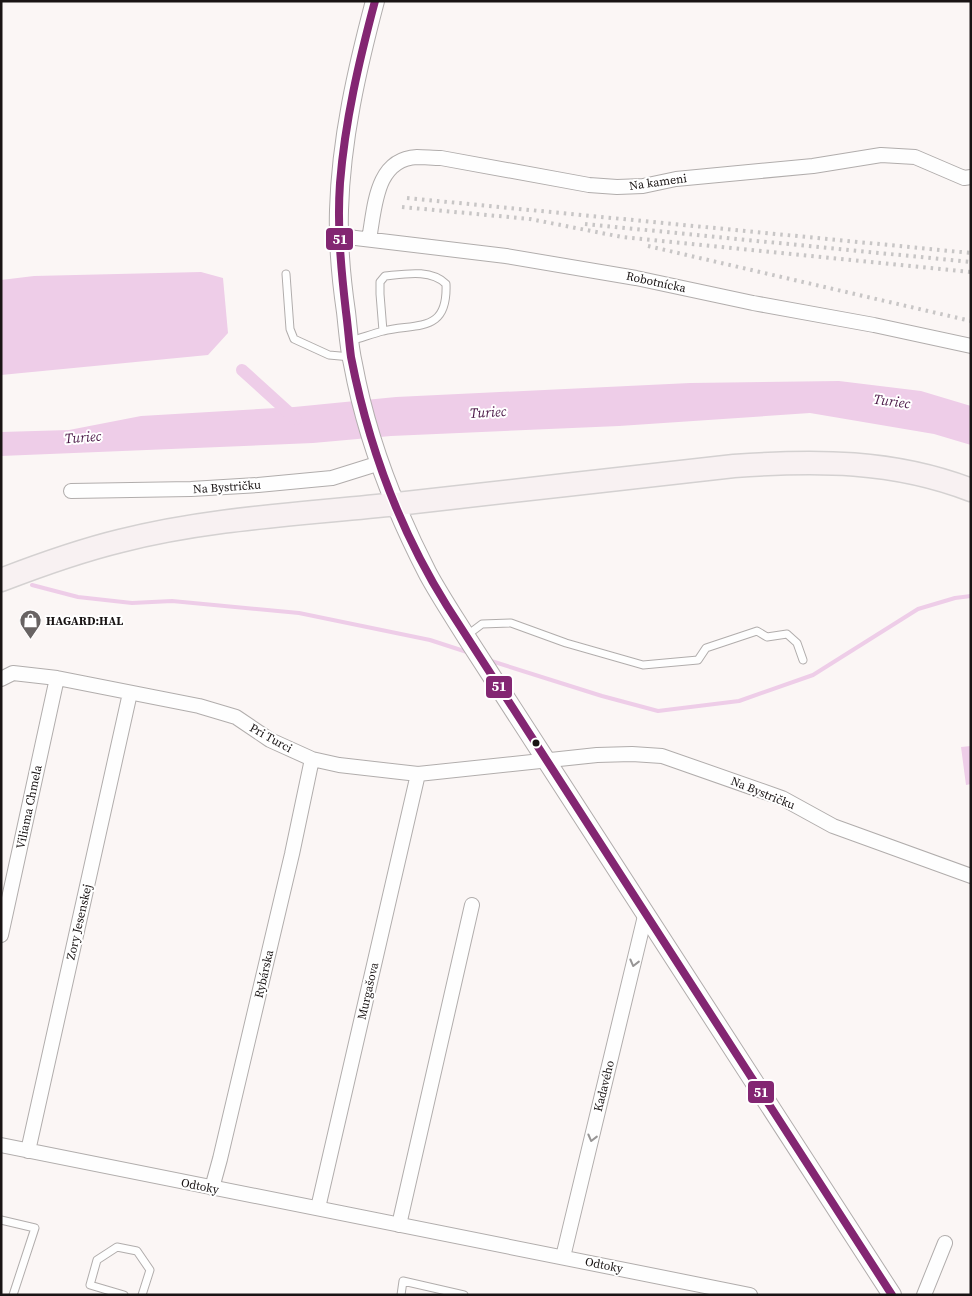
<svg xmlns="http://www.w3.org/2000/svg" width="972" height="1296" viewBox="0 0 972 1296" font-family="'Source Serif 4',serif">
<rect width="100%" height="100%" fill="#fbf6f5"/>
<path fill="#eecde8" d="M201 272 223 278 228 333 208 355 1 375V280L34 276Z
M839 381 921 391 971 406V445L934 434 810 413 619 426 391 436 313 443 1 456V432L69 430 141 416 294 407 396 397 690 383Z
M971 746V784L966 785 961 747Z"/>
<g fill="none" stroke-linecap="round" stroke-linejoin="round">
<path stroke="#eecde8" stroke-width="4" d="M32 585 78 597 132 603 172 601 299 613 430 640 470 653
M488 660 602 696 658 711 739 701 813 675 918 609 955 598 971 596"/>
<path stroke="#eecde8" stroke-width="12" d="M242 370 296 419"/>
<defs>
<path id="service" d="M286 274 290 329 294 339 329 355 351 357
M350 341C361 338 372 334 383 331 418 323 448 333 446 284 431 269 405 274 385 276L380 282V294L383 331
M466 636 482 624 511 623 566 643 643 665 698 660 706 648 757 631 767 637 787 634 797 643 803 660
M1 1220 35 1228 13 1295
M124 1295 90 1285 97 1260 117 1247 137 1251 150 1270 142 1295
M401 1295 403 1281 464 1295"/>
<path id="minor" d="M339 236 506 256 636 278 753 303 874 325 971 346
M369 239C375 208 375 159 417 157 425 157 433 158 441 158L589 185 617 187 643 186 676 179 813 166 881 155 915 157 964 178 971 177
M71 491 191 489 258 485 332 478 380 463
M1 679 13 673 57 678 199 706 236 717 270 740 312 759 339 765 418 774 597 755 632 754 662 756 782 798 833 826 971 876
M1 935 57 678
M1 1145 750 1295
M28 1151 130 693
M212 1188 220 1159 292 854 312 759
M318 1208 418 774
M399 1225 472 905
M563 1257 645 916
M924 1295 945 1243"/>
<path id="tertiary" d="M375 1C357 69 341 139 339 210 338 244 341 278 346 312 348 329 349 347 353 364 366 435 395 510 428 574 440 596 454 617 467 638L892 1295"/>
<path id="primary" d="M1 580C40 565 79 551 120 541 210 518 304 514 397 504 509 492 622 478 734 466 816 460 893 460 971 490"/>
</defs>
<use href="#service" stroke="#b1adac" stroke-width="9"/>
<use href="#minor" stroke="#b1adac" stroke-width="16"/>
<use href="#tertiary" stroke="#b1adac" stroke-width="20"/>
<use href="#primary" stroke="#d4d1d1" stroke-width="25"/>
<use href="#service" stroke="#fefefe" stroke-width="7"/>
<use href="#minor" stroke="#fefefe" stroke-width="14"/>
<use href="#tertiary" stroke="#fefefe" stroke-width="18"/>
<use href="#primary" stroke="#f8f1f2" stroke-width="22"/>
<path stroke="#c8c6c6" stroke-width="4" stroke-dasharray="2.5 5" stroke-linecap="butt" d="M407 198 971 253
M402 207 530 219 622 237 971 272
M585 224 971 262
M648 246 971 321"/>
<defs>
<path id="bus-1" d="M375 1C359 61 345 121 340 183 337 226 341 269 346 312 348 327 349 342 351 357 368 444 400 531 447 606L892 1295"/>
</defs>
<use href="#bus-1" stroke="#fff" stroke-width="11"/>
<use href="#bus-1" stroke="#832672" stroke-width="8"/>
</g>
<defs><path id="oneway-chevron" d="M-2-3.5L2.5 0L-2 3.5" fill="none" stroke-width="1.6" stroke-linecap="round" stroke-linejoin="round" transform="scale(1.25)"/></defs>
<g stroke="#979595">
<use href="#oneway-chevron" transform="translate(634 963) rotate(104)"/>
<use href="#oneway-chevron" transform="translate(592 1138) rotate(104)"/>
</g>
<defs>
<symbol id="shop-pin" viewBox="-11 -11 22 30"><path d="M0 17L-7.5 6A9.5 9.5 0 1 1 7.5 6Z" fill="#686363" stroke="#fff"/><path d="M-5-2.5h2.3a2.7 3.5 0 0 1 5.4 0H5L5.5 6h-11ZM-1.5-2.5h3a1.5 2.3 0 0 0-3 0Z" fill="#fff"/></symbol>
</defs>
<g fill-rule="evenodd">
<use href="#shop-pin" x="18" y="608" width="25" height="34"/>
</g>
<circle fill="#191414" stroke="#fff" stroke-width="2" cx="536" cy="743" r="4.5"/>
<g text-anchor="middle" stroke-width="4" stroke-linejoin="round" paint-order="stroke">
<g font-size="12" fill="#191414" stroke="#fff">
<text transform="translate(658 182) rotate(-8)" y="4">Na kameni</text>
<text transform="translate(656 282) rotate(12)" y="4">Robotnícka</text>
<text transform="translate(227 487) rotate(-4)" y="4">Na Bystričku</text>
<text transform="translate(271 738) rotate(29)" y="4">Pri Turci</text>
<text transform="translate(763 793) rotate(22)" y="4">Na Bystričku</text>
<text transform="translate(29 807) rotate(-78)" y="4">Viliama Chmela</text>
<text transform="translate(79 922) rotate(-77)" y="4">Zory Jesenskej</text>
<text transform="translate(264 974) rotate(-77)" y="4">Rybárska</text>
<text transform="translate(368 991) rotate(-77)" y="4">Murgašova</text>
<text transform="translate(604 1086) rotate(-76)" y="4">Kadavého</text>
<text transform="translate(200 1186) rotate(11)" y="4">Odtoky</text>
<text transform="translate(604 1265) rotate(11)" y="4">Odtoky</text>
</g>
<g font-size="12" font-weight="bold" fill="#191414" stroke="#fff" text-anchor="start">
<text x="46" y="625">HAGARD:HAL</text>
</g>
<g font-size="14" font-style="italic" fill="#491645" stroke="#fff">
<text transform="translate(892 401) rotate(8)" y="5">Turiec</text>
<text transform="translate(488 412) rotate(-3)" y="5">Turiec</text>
<text transform="translate(83 437) rotate(-4)" y="5">Turiec</text>
</g>
</g>
<g stroke="#fff" stroke-width="2">
<rect x="325" y="227" width="29" height="24" rx="5" fill="#832672"/>
<rect x="485" y="675" width="28" height="24" rx="5" fill="#832672"/>
<rect x="747" y="1080" width="28" height="24" rx="5" fill="#832672"/>
</g>
<g font-size="14" text-anchor="middle" font-weight="bold" fill="#fff">
<text x="340" y="244">51</text>
<text x="499" y="691">51</text>
<text x="761" y="1097">51</text>
</g>
<rect width="972" height="1296" fill="none" stroke="#191414" stroke-width="5"/>
</svg>
